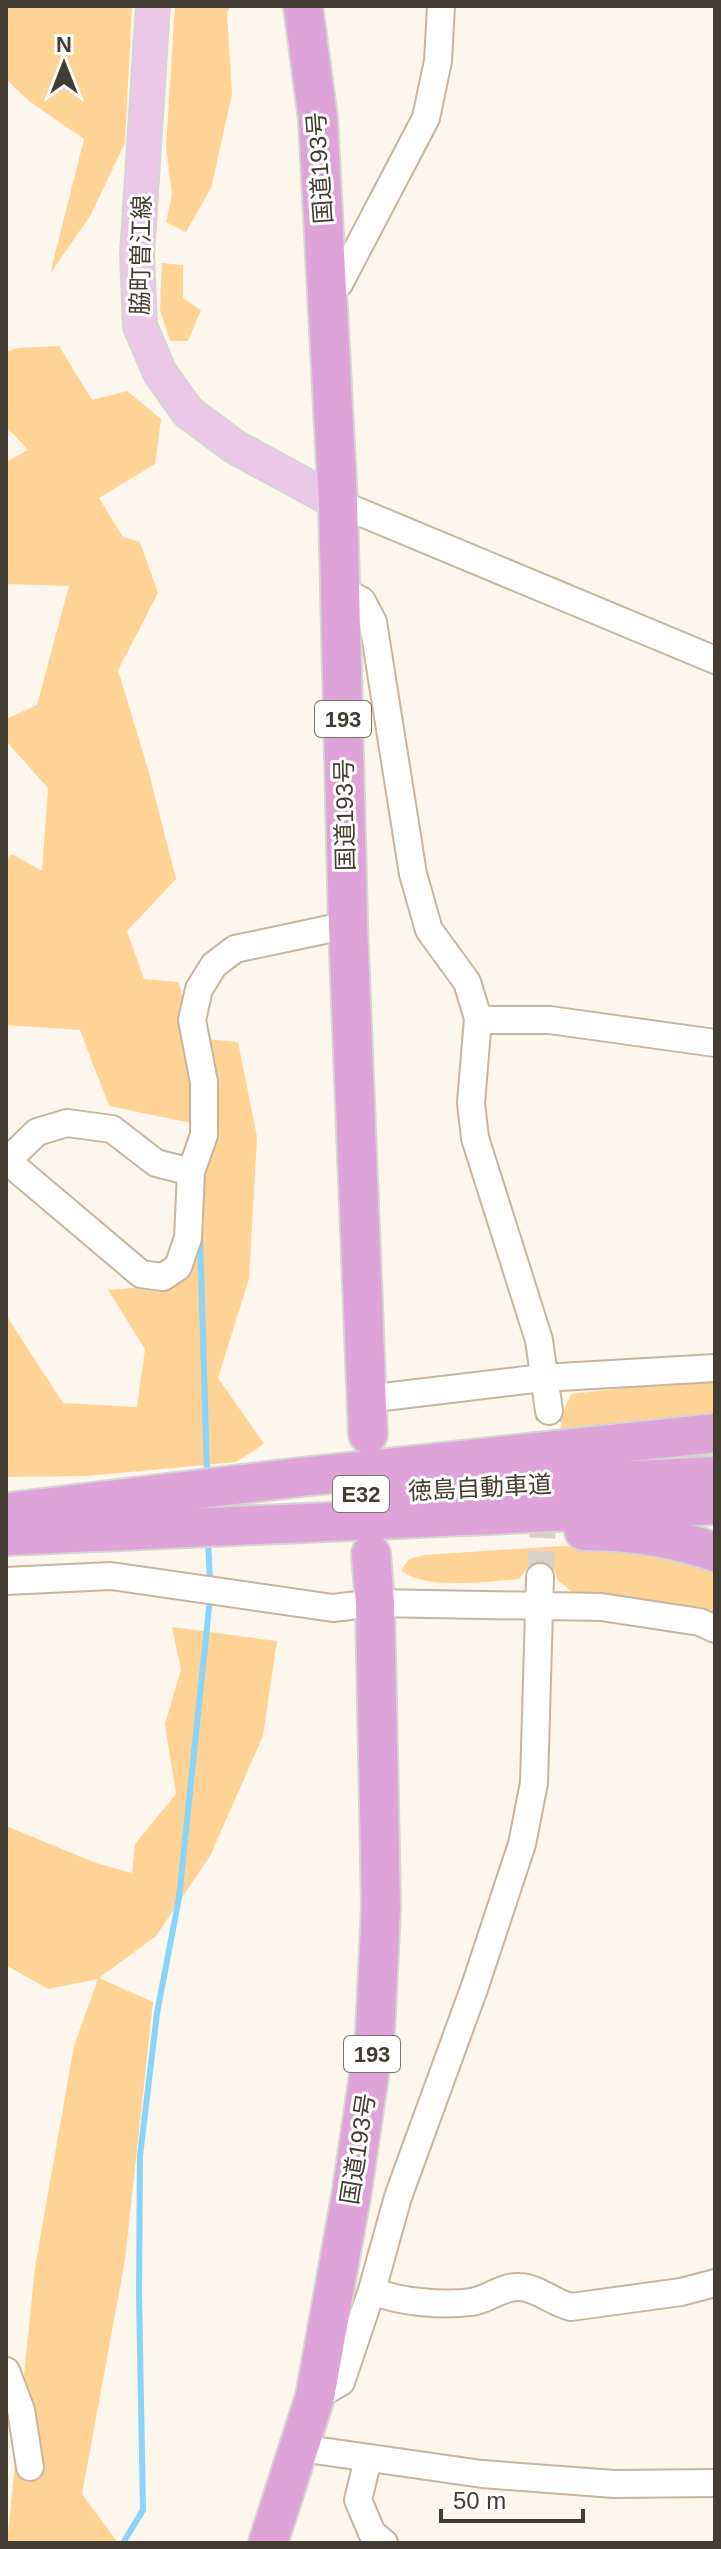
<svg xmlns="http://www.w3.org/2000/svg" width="721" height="2549" viewBox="0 0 721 2549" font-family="Arial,'Noto Sans JP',sans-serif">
<rect width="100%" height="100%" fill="#fdf6ec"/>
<path fill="#fed395" d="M6 6H132L125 143 90 216 50 274 84 139 29 101 6 79Z
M175 6H231L227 13 232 94 211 188 186 232 166 222 172 195 166 146Z
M162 263 183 265V298L201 310 188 341H170L160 310Z
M59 346 92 400 127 391 161 419 155 464 99 498 123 537 140 542 158 593 118 670 147 766 176 879 127 931 144 979 178 982 195 1038 238 1042 257 1137 249 1279 218 1378 264 1444 236 1462 87 1476 6 1477V1315L63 1403 137 1407 145 1349 108 1290 180 1284 202 1197 191 1123 109 1106 80 1030 6 1025V859L12 854 42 871 48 788 6 741V719L37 705 69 586 6 584V462L28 450 6 426V352L18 348Z
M715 1378V1416L561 1433 562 1415 571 1394Z
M560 1546 641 1549 715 1568V1613L656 1601 573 1593 558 1580 552 1566 530 1565 519 1579C489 1581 424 1591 401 1570L409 1559 425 1555Z
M172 1627 277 1641 263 1736 210 1856 156 1936 99 1978 153 2002 125 2260 82 2494 118 2543H7L35 2267 74 2046 98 1979 48 1989 6 1965V1826L96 1863 132 1873 135 1844 176 1794 165 1724 181 1670Z"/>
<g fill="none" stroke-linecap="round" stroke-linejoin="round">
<path stroke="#87d4fc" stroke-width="6" d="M200 1234 207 1475
M208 1538 210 1583
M123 2543 143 2510 139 2292 140 2156 157 2013 179 1898 210 1598"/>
<path stroke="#d8d1c7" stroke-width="26" stroke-dasharray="26 13" stroke-linecap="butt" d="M540 1577 549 1411"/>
<defs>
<path id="minor" d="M327 289 339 284 426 118 438 61 441 6
M338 503 715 660
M340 589 362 601 373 622 413 874 429 930 467 982 478 1018 471 1103 475 1138 539 1340 549 1411
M478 1018 491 1020H550L715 1043
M6 1160 141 1274 163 1277 178 1267 188 1238 191 1172
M7 1161 37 1132 67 1123 112 1129 156 1163 191 1172 204 1135V1082L192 1020 199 989 214 965 235 949 348 925
M367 1399 542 1378 715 1368
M6 1581 111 1576 333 1608 375 1603 601 1607 700 1622 715 1629
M372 2290C395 2302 444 2306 471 2302 487 2300 503 2286 519 2287 537 2287 553 2303 571 2307L681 2292 715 2283
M6 2371 21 2410 30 2467
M315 2397 341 2382 372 2290 398 2197 475 1986 522 1844 534 1783 540 1577
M300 2448 482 2474 614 2484 715 2483
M368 2459 358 2500 372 2533 384 2543"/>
<path id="major" d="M153 6 137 255 140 326 160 373 188 412 235 447 338 503"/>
<path id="highway" d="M303 6 318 119 338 503 348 925 368 1434
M368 1494 715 1476
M9 1512 301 1477 715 1433
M584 1531C628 1531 674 1538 715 1552
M6 1536 715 1505
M268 2543 315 2397 352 2191 375 2034 381 1907 375 1603 371 1554"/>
</defs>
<use href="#minor" stroke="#c7b59d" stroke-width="30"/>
<use href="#major" stroke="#d6d4d2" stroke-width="36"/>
<use href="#highway" stroke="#d6d4d2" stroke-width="42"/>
<use href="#minor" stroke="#fff" stroke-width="26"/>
<use href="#major" stroke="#ebc8e8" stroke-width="32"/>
<use href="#highway" stroke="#dea4d9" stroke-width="38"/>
</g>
<g text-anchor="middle" stroke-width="6" stroke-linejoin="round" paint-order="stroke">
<g fill="#fff" stroke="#7b7670" stroke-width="2">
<rect x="315" y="701" width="56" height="36" rx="6"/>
<rect x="333" y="1476" width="56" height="36" rx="6"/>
<rect x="344" y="2036" width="56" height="36" rx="6"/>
</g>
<g font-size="22" font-weight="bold" fill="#433c32">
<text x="343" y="727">193</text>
<text x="361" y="1502">E32</text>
<text x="372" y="2062">193</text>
</g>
<g font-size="24" fill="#433c32" stroke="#fff">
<text transform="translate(320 168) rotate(-94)" y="8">国道193号</text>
<text transform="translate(141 255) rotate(-89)" y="8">脇町曽江線</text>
<text transform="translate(345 815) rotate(-91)" y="8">国道193号</text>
<text transform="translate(480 1488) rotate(-3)" y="8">徳島自動車道</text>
<text transform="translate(358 2149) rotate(-81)" y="8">国道193号</text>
</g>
</g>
<rect width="721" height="2549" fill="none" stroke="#433c32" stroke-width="16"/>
<g transform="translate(64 64)" stroke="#ffffff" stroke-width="6" paint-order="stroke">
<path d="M0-6L14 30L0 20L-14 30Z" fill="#433c32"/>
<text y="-12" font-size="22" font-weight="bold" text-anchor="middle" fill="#433c32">N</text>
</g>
<path d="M441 2509v12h142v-12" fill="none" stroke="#433c32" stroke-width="4"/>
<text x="453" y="2509" font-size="24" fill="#433c32" stroke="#ffffff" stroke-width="6" paint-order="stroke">50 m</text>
</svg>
